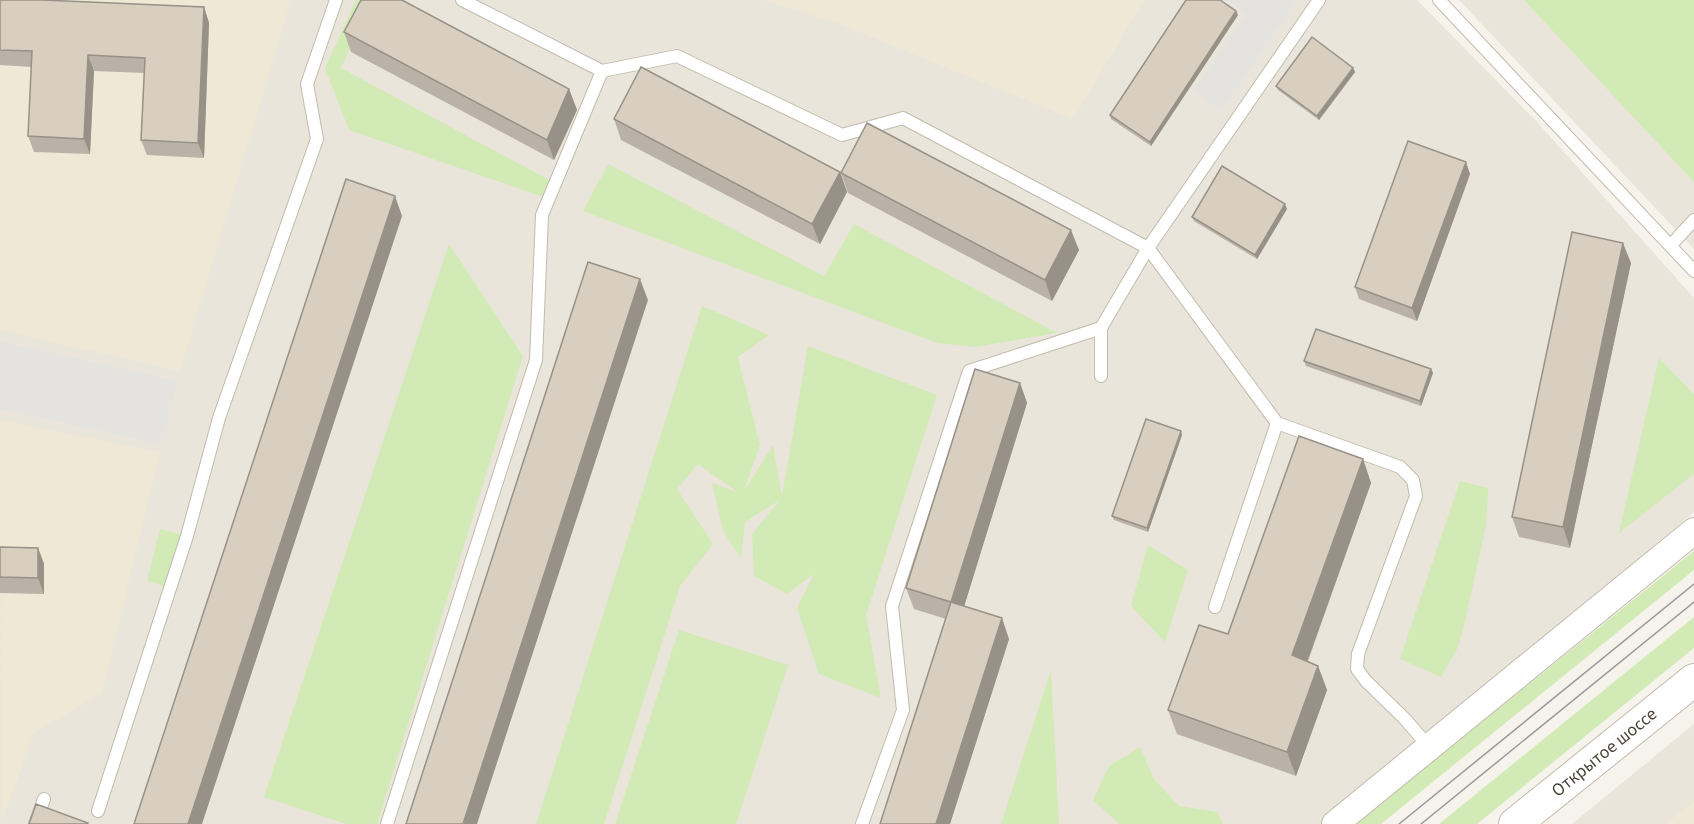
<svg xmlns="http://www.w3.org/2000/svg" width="1694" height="824" viewBox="0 0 1694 824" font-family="'Source Sans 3',sans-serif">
<rect width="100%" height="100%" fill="#f6f3ec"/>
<path fill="#eae5da" d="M0 0H1417L1538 123 1694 298V512L1321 824H0Z
M1459 0H1694V249Z
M1694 724V824H1572Z"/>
<path fill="#efe8d6" d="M0 0H291L180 371 0 330Z
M764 0H1144L1073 119 837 23Z
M0 420 160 452 102 693 34 733 1 824Z
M1694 801V824H1666Z"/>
<path fill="#d2eab5" d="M356 0H368L369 6 341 68 553 182 549 199 349 130 325 68Z
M1524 0H1694V182Z
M608 164 824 276 854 224 1057 333 975 347 937 343 583 211Z
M449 244 523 356 377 824H346L264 797Z
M702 306 769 335 738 357 760 445 744 491 773 445 782 496 808 346 937 395 866 615 881 698 819 674 797 608 814 574 787 594 754 576 752 534 780 500 745 522 741 558 723 531 712 483 739 493 698 464 677 489 713 544 680 586 604 824H536Z
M1659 358 1694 394V474L1619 533Z
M1460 481 1488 488 1486 526 1463 630 1457 649 1441 677 1400 659Z
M160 529 187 536 170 588 147 581Z
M1148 545 1188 570 1165 642 1131 606Z
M1694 551V570L1381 824H1355Z
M1694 617V648L1477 824H1439Z
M679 630 788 665 736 824H615Z
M1051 670 1059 824H1001Z
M1140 747 1154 779 1179 806 1217 812 1223 824H1119L1093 800 1109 766Z"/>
<path fill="#e5e3e0" d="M1227 0H1297L1221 112 1194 90 1247 14Z
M0 341 177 381 161 444 0 409Z"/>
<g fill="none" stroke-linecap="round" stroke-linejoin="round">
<defs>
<path id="service" d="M462 0 602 71 677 56 842 135 903 118 1148 248 1277 423 1215 607
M1439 0 1694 271
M1671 245 1694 220
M1101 376V328L1148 248 1319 0
M1277 423 1400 467 1413 480 1416 496 1358 654 1357 669 1366 681 1405 719 1429 747
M98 811 187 536 219 418 317 139 307 84 336 0
M35 824 44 799
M387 824 536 360 542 215 602 71
M862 824 903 710 892 606 969 371 1101 328"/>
<path id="minor" d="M1335 824 1694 531"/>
<path id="tertiary" d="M1515 824 1694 680"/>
</defs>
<use href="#service" stroke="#c2bbae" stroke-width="14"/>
<use href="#minor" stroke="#c2bbae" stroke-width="28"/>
<use href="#tertiary" stroke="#c2bbae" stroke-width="34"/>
<use href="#service" stroke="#fff" stroke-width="12"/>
<use href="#minor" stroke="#fff" stroke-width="26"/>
<use href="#tertiary" stroke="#fff" stroke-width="32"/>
<path stroke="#9a9a9a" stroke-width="1.5" d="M1399 824 1694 584
M1421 824 1694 602"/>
</g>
<path fill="#bab2a6" d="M0 0 204 7 209 23 204 158 147 155 141 140 144 73 94 71 90 154 34 152 28 136 32 67 0 65Z
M1238 15 1151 146 1111 119 1110 115Z
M344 32 569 89 577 110 554 160 351 52Z
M1353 68 1355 72 1319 120 1278 90 1276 86Z
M614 119 840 172 847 192 820 244 621 140Z
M841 173 1079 250 1052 301 848 193Z
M1470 174 1417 321 1359 299 1355 287Z
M1287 209 1257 259 1194 221 1192 217Z
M1631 263 1570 548 1519 537 1512 517Z
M1304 361 1431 369 1433 373 1421 406 1306 366Z
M1020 383 1027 403 964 606 1009 639 950 824H880L946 619 914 609 906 588Z
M1182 435 1148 532 1114 520 1112 516Z
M1363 459 1371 483 1308 661 1318 666 1327 690 1296 776 1177 734 1168 710 1228 634Z
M0 547 38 548 44 564V594L0 593V594Z"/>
<path fill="#979187" d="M204 7 209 23 204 158 198 143Z
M1236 11 1238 15 1151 146 1150 142Z
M88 55 94 71 90 154 84 139Z
M1353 68 1355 72 1319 120 1317 116Z
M569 89 577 110 554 160 547 140Z
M1466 162 1470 174 1417 321 1412 308Z
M840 172 847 192 820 244 812 224Z
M395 196 402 216 202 824H188Z
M1285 204 1287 209 1257 259 1255 255Z
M1071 230 1079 250 1052 301 1045 280Z
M1623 243 1631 263 1570 548 1563 527Z
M640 279 648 300 477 824H463Z
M1431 369 1433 373 1421 406 1420 401Z
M1020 383 1027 403 959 623 951 602Z
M1181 431 1182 435 1148 532 1147 528Z
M1363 459 1371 483 1301 679 1292 655Z
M38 548 44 564V594L38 578Z
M1002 618 1009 639 950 824H936Z
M1318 666 1327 690 1296 776 1287 752Z"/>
<path fill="#d8cfc1" stroke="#979187" stroke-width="1.5" d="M0 0H43L204 7 198 143 141 140 145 58 88 55 84 139 28 136 32 51 0 50Z
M361 0H402L569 89 547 140 344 32Z
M1186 0H1220L1236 11 1150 142 1110 115Z
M1312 37 1353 68 1317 116 1276 86Z
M641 67 840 172 812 224 614 119Z
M867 123 1071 230 1045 280 841 173Z
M1408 141 1466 162 1412 308 1355 287Z
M1222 166 1285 204 1255 255 1192 217Z
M346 179 395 196 188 824H134Z
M1572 232 1623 243 1563 527 1512 517Z
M588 262 640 279 463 824H406Z
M1316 329 1431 369 1420 401 1304 361Z
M975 369 1020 383 951 602 906 588Z
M1146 419 1181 431 1147 528 1112 516Z
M1299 436 1363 459 1292 655 1318 666 1287 752 1168 710 1199 625 1228 634Z
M0 547 38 548V578L0 577Z
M951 602 1002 618 936 824H880Z
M36 804 88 823 87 824H29Z"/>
<g text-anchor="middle" stroke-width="5" stroke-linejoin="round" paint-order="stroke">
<g font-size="18" fill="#4b4439" stroke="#fff">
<text transform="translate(1604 752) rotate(-39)" y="6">Открытое шоссе</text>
</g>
</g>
</svg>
